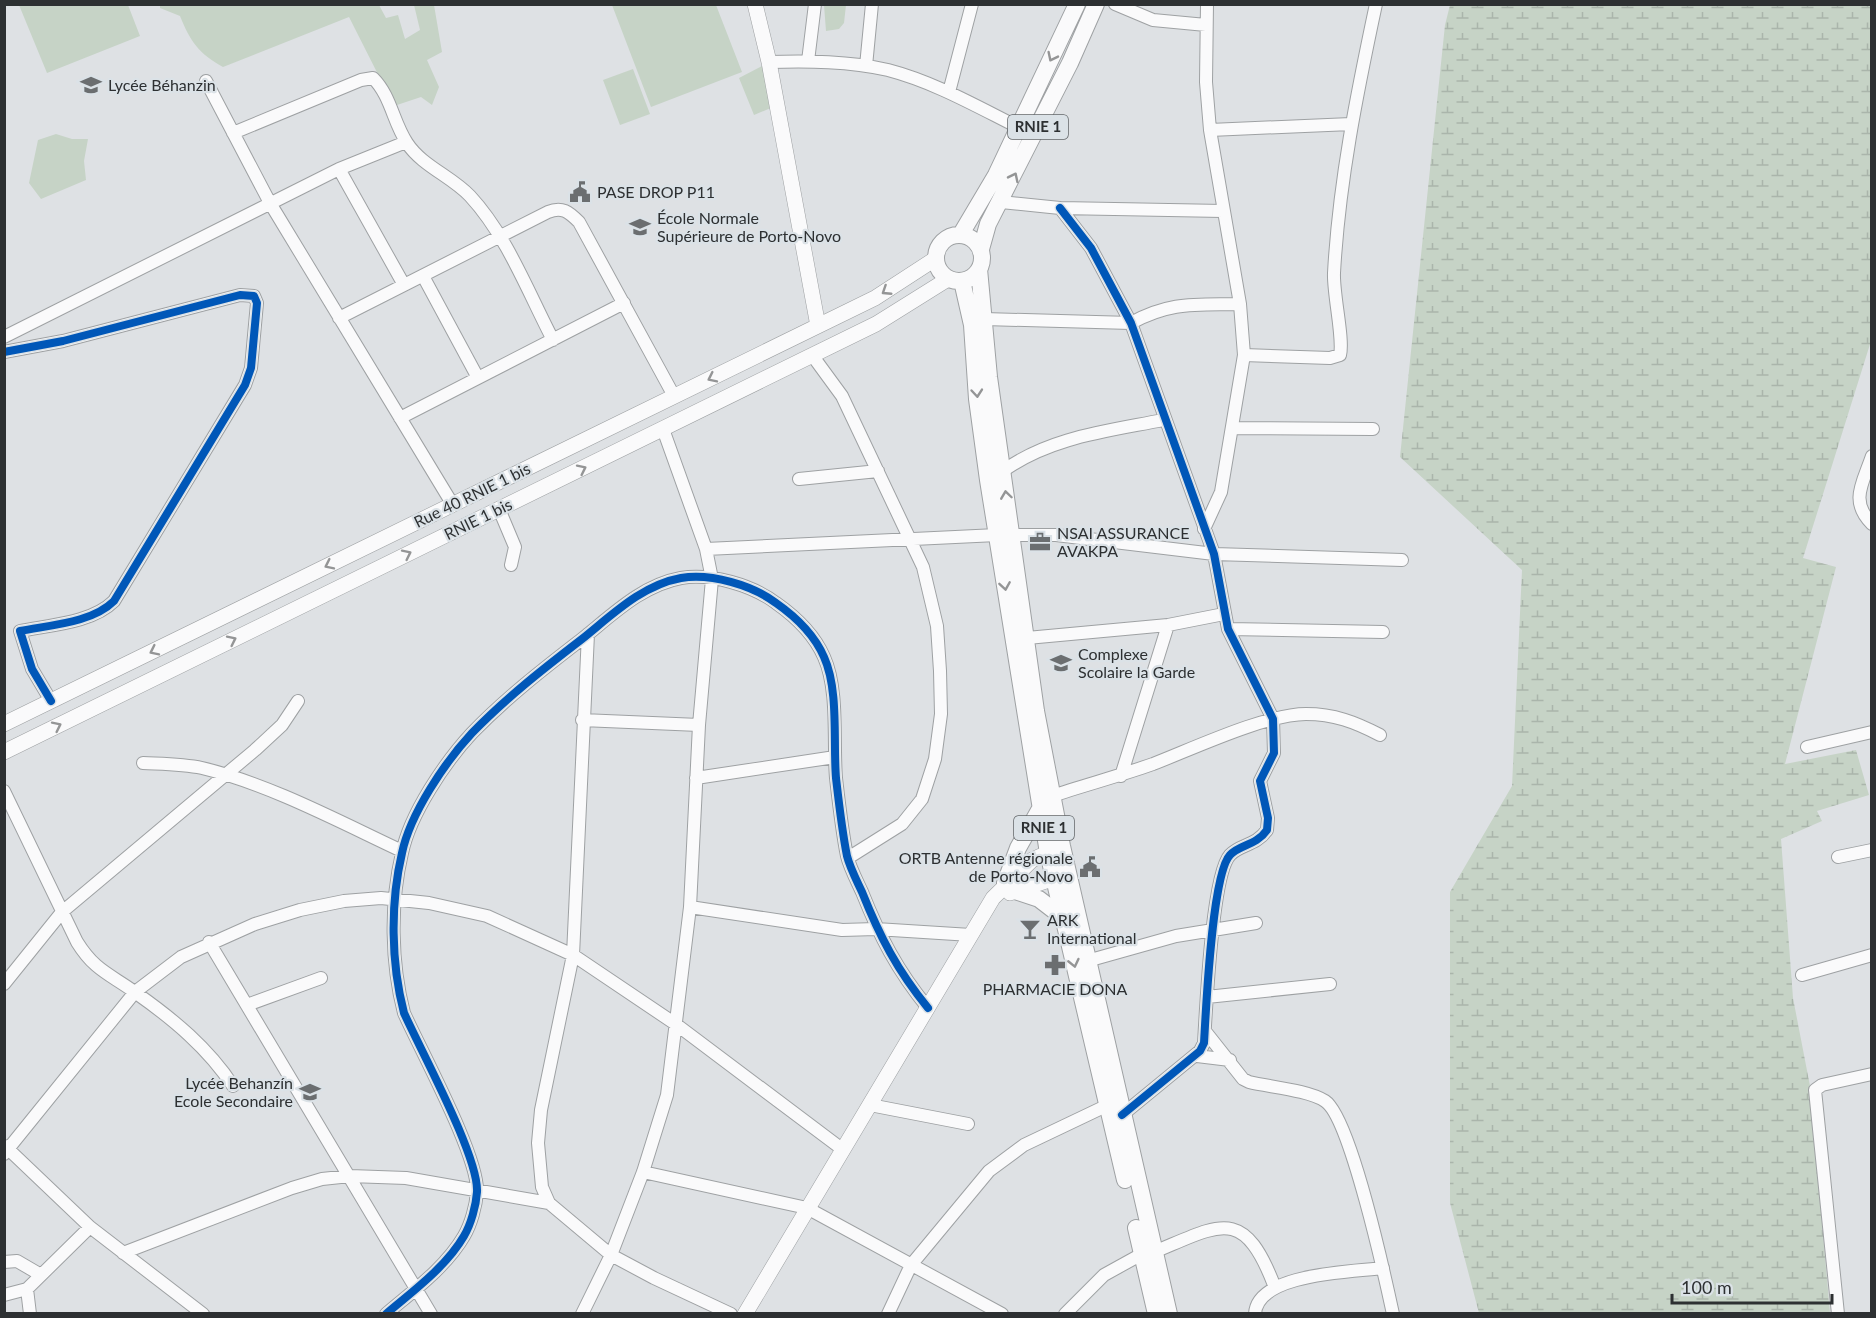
<svg xmlns="http://www.w3.org/2000/svg" width="1876" height="1318" viewBox="0 0 1876 1318" font-family="Lato,sans-serif">
<defs>
<pattern id="wetland-marsh" width="20" height="14" patternUnits="userSpaceOnUse" patternTransform="scale(1.5)"><rect width="20" height="14" fill="#c6d3c6"/><path d="M1 5h8M5 5V1M11 12h8M15 12V8" fill="none" stroke="#aab5ab"/></pattern>
</defs>
<rect width="100%" height="100%" fill="#dee1e4"/>
<path fill="#c6d3c6" d="M19 5H128L140 36 47 73Z
M160 5H379L386 18 398 15 405 39 420 30 414 5H434L442 52 427 60 439 87 432 105 421 97 394 106 349 17 223 67C199 54 190 41 180 16L160 8Z
M612 5H716L742 72 651 107Z
M824 5H846L844 23 839 29 826 31Z
M764 65 773 107 754 115 739 78Z
M633 69 650 114 620 125 603 80Z
M56 134 72 139H88L84 161 86 180 41 199 29 183 38 140Z"/>
<path fill="url(#wetland-marsh)" d="M1450 5H1871V341L1803 558 1836 567 1785 764 1856 750 1869 795 1817 811 1822 821 1781 839 1793 998 1810 1086 1830 1313H1479L1450 1203V892L1512 786 1522 570 1400 457 1445 25Z"/>
<g fill="none" stroke-linecap="round" stroke-linejoin="round">
<defs>
<path id="minor" d="M1115 4 1153 20 1206 25
M808 61 815 4
M769 62C808 61 849 61 888 70 934 82 976 106 1018 127
M866 66 872 4
M206 81 270 203 453 505
M949 92 972 4
M1210 130 1351 124
M233 133 361 80 373 78C391 96 393 122 407 143 422 166 451 176 470 196 507 236 528 292 553 340
M339 169 404 285
M1001 202 1060 208 1223 211
M1060 208 1091 248 1131 323 1214 554 1228 629 1273 719 1274 753 1260 781 1268 818 1267 830C1256 846 1240 844 1230 855 1212 874 1206 1010 1204 1043L1200 1051 1122 1115
M423 276 478 378
M339 318 548 212C562 206 569 212 579 222L674 396
M984 319 1131 323C1171 301 1196 305 1240 304
M4 337 339 169 406 142
M4 352 63 341 240 295 254 296 257 303 251 368 245 385 114 601C92 623 50 625 20 631L32 669 51 701
M812 355 842 396 923 567 937 626 940 671 941 714 935 759 922 799 902 824 848 858
M1244 355 1330 358 1340 355C1344 339 1333 294 1334 273 1339 182 1357 93 1376 4
M400 418 624 303
M1233 428 1373 429
M1872 456C1863 483 1849 501 1872 524
M1003 471C1050 437 1108 431 1163 420
M799 479 878 471
M499 509 515 547 511 565
M1204 529 1221 492 1244 355 1240 304 1210 130 1206 82 1207 4
M1011 535H1056L1214 554 1402 560
M706 549 997 535
M1228 629 1383 632
M588 634 573 955 541 1110 538 1143 542 1187 549 1203 611 1255 654 1278 731 1314
M1027 638 1168 625 1224 614
M582 720 699 725
M1807 747 1872 732
M143 763C163 764 183 764 202 768 269 784 340 822 402 851
M1121 776 1168 625
M696 778 835 757
M4 791 77 942C95 971 110 974 136 993 173 1019 208 1048 233 1086
M1052 796C1085 785 1119 776 1153 764 1192 749 1266 714 1306 714 1334 714 1355 722 1380 735
M1838 857 1872 850
M690 907 842 930 876 929 971 935
M209 942 431 1314
M1087 961 1176 936 1256 923
M1802 975 1872 955
M4 984 62 912 255 750 282 725 298 701
M1207 997 1330 984
M247 1005 321 978
M1205 1031 1243 1079 1249 1082C1269 1087 1308 1090 1325 1101 1350 1117 1385 1277 1393 1314
M1197 1056 1230 1060
M870 1105 968 1124
M5 1146 90 1227 203 1314
M4 1154 135 992 181 957 255 924 300 910 344 901 381 898 429 903 487 916 573 955 677 1025 842 1149
M643 1172 807 1208 1002 1314
M1154 1252C1220 1225 1243 1205 1274 1285
M123 1253 292 1188 322 1179 350 1176 406 1178 549 1203
M4 1262 17 1261 41 1275
M27 1289 30 1314
M4 1295 27 1289 90 1227
M386 1314C413 1291 446 1267 464 1236 471 1224 476 1206 477 1192 479 1157 421 1051 404 1013 391 963 390 904 402 853 410 814 445 762 472 733 506 698 543 669 582 639 612 615 642 585 681 578 711 573 752 585 776 603 796 617 814 634 824 657 839 690 833 742 836 778 839 804 842 831 847 856 850 868 857 881 862 892 880 937 897 970 928 1008
M582 1314 611 1255 643 1172 667 1095 690 907 699 725 712 579 706 549 663 429
M888 1314 911 1265 989 1171 1024 1145 1108 1105
M1065 1314 1104 1275 1142 1254
M1255 1314C1257 1273 1352 1272 1383 1268
M1838 1314 1815 1090 1822 1085 1872 1074"/>
<path id="major" d="M755 4 769 62 818 326
M4 724 875 298 935 259
M4 752 876 324 948 279
M1010 893 1064 875
M745 1314 993 898 1032 860 1058 848"/>
<path id="highway" d="M961 234 996 175 1077 4
M936 258a23 23 0 1 1 46 0a23 23 0 1 1-46 0Z
M981 249 988 224 1070 63 1096 4
M979 269 989 377 1036 711 1062 846 1169 1314
M962 281 972 325 977 399 988 480 1048 853 1125 1180
M1005 883 1018 848 1041 807
M1015 891 1039 899 1065 919
M1136 1228 1156 1314"/>
</defs>
<use href="#minor" stroke="#9ea1a3" stroke-width="14"/>
<use href="#major" stroke="#9ea1a3" stroke-width="16"/>
<use href="#highway" stroke="#9ea1a3" stroke-width="18"/>
<use href="#minor" stroke="#fafafb" stroke-width="12"/>
<use href="#major" stroke="#fafafb" stroke-width="15"/>
<use href="#highway" stroke="#fafafb" stroke-width="16"/>
<defs>
<path id="cycleway" d="M1060 208 1091 248 1131 323 1214 554 1228 629 1273 719 1274 753 1260 781 1268 818 1267 830C1256 846 1240 844 1230 855 1212 874 1206 1010 1204 1043L1200 1051 1122 1115
M4 352 63 341 240 295 254 296 257 303 251 368 245 385 114 601C92 623 50 625 20 631L32 669 51 701
M386 1314C413 1291 446 1267 464 1236 471 1224 476 1206 477 1192 479 1157 421 1051 404 1013 391 963 390 904 402 853 410 814 445 762 472 733 506 698 543 669 582 639 612 615 642 585 681 578 711 573 752 585 776 603 796 617 814 634 824 657 839 690 833 742 836 778 839 804 842 831 847 856 850 868 857 881 862 892 880 937 897 970 928 1008"/>
</defs>
<use href="#cycleway" stroke="#dbe2e7" stroke-width="11"/>
<use href="#cycleway" stroke="#0057b8" stroke-width="8"/>
</g>
<defs><path id="oneway-chevron" d="M-2-3.5L2.5 0L-2 3.5" fill="none" stroke-width="1.6" stroke-linecap="round" stroke-linejoin="round" transform="scale(1.5)"/></defs>
<g stroke="#949596">
<use href="#oneway-chevron" transform="translate(1052 57) rotate(116)"/>
<use href="#oneway-chevron" transform="translate(1014 177) rotate(-64)"/>
<use href="#oneway-chevron" transform="translate(886 291) rotate(147)"/>
<use href="#oneway-chevron" transform="translate(712 378) rotate(154)"/>
<use href="#oneway-chevron" transform="translate(977 393) rotate(85)"/>
<use href="#oneway-chevron" transform="translate(582 469) rotate(-26)"/>
<use href="#oneway-chevron" transform="translate(1006 495) rotate(-98)"/>
<use href="#oneway-chevron" transform="translate(407 554) rotate(-26)"/>
<use href="#oneway-chevron" transform="translate(329 565) rotate(154)"/>
<use href="#oneway-chevron" transform="translate(1005 586) rotate(81)"/>
<use href="#oneway-chevron" transform="translate(232 640) rotate(-26)"/>
<use href="#oneway-chevron" transform="translate(154 651) rotate(154)"/>
<use href="#oneway-chevron" transform="translate(57 726) rotate(-26)"/>
<use href="#oneway-chevron" transform="translate(1074 963) rotate(77)"/>
</g>
<defs>
<symbol id="school-bare" viewBox="-9 -9 18 18"><path d="M0-5L7-2L0 1L-7-2ZM-4 1L0 2.5L4 1V4Q0 6-4 4Z" fill="#6b6e70" stroke="#dbe2e7" stroke-width="2.5" paint-order="stroke"/></symbol>
<symbol id="civic-bare" viewBox="-9 -9 18 18"><path d="M-.6-6.5H3V-4.5H.6V-3L4-1V1h2V6H-6V1h2V-1L-.6-3ZM-1.2 2.5V6h2.4V2.5Z" fill="#6b6e70" stroke="#dbe2e7" stroke-width="2.5" paint-order="stroke"/></symbol>
<symbol id="university-bare" viewBox="-9 -9 18 18"><path d="M0-5L7-2L0 1L-7-2ZM-4 1L0 2.5L4 1V4Q0 6-4 4Z" fill="#6b6e70" stroke="#dbe2e7" stroke-width="2.5" paint-order="stroke"/></symbol>
<symbol id="office-bare" viewBox="-9 -9 18 18"><path d="M-6-3h4V-5.5h4V-3h4V5H-6ZM-1-4.5V-3h2v-1.5ZM-6 0V1H6V0Z" fill="#6b6e70" stroke="#dbe2e7" stroke-width="2.5" paint-order="stroke"/></symbol>
<symbol id="bar-bare" viewBox="-9 -9 18 18"><path d="M-6-5H6L.8 .8V4.5H3.5V6h-7V4.5H-.8V.8Z" fill="#6b6e70" stroke="#dbe2e7" stroke-width="2.5" paint-order="stroke"/></symbol>
<symbol id="pharmacy-bare" viewBox="-9 -9 18 18"><path d="M-2-6h4v4h4v4h-4v4h-4v-4h-4v-4h4Z" fill="#6b6e70" stroke="#dbe2e7" stroke-width="2.5" paint-order="stroke"/></symbol>
</defs>
<g fill-rule="evenodd">
<use href="#school-bare" x="76" y="70" width="30" height="30"/>
<use href="#civic-bare" x="565" y="177" width="30" height="30"/>
<use href="#university-bare" x="625" y="212" width="30" height="30"/>
<use href="#office-bare" x="1025" y="527" width="30" height="30"/>
<use href="#school-bare" x="1046" y="648" width="30" height="30"/>
<use href="#civic-bare" x="1075" y="852" width="30" height="30"/>
<use href="#bar-bare" x="1015" y="914" width="30" height="30"/>
<use href="#pharmacy-bare" x="1040" y="950" width="30" height="30"/>
<use href="#school-bare" x="295" y="1077" width="30" height="30"/>
</g>
<g text-anchor="middle" stroke-width="4.5" stroke-linejoin="round" paint-order="stroke">
<g fill="#dbe2e7" stroke="#616568" stroke-width="1.5">
<rect x="1008" y="115" width="60" height="24" rx="4.5"/>
<rect x="1014" y="816" width="60" height="24" rx="4.5"/>
</g>
<g font-size="15" font-weight="bold" fill="#2d3032">
<text x="1038" y="132">RNIE 1</text>
<text x="1044" y="833">RNIE 1</text>
</g>
<g font-size="16" fill="#2d3032" stroke="#dbe2e7" text-anchor="start">
<text x="108" y="91">Lycée Béhanzin</text>
<text x="597" y="198">PASE DROP P11</text>
<text x="657" y="224">École Normale<tspan x="657" dy="18">Supérieure de Porto-Novo</tspan></text>
<text x="1057" y="539">NSAI ASSURANCE<tspan x="1057" dy="18">AVAKPA</tspan></text>
<text x="1078" y="660">Complexe<tspan x="1078" dy="18">Scolaire la Garde</tspan></text>
<text x="1073" y="864" text-anchor="end">ORTB Antenne régionale<tspan x="1073" dy="18">de Porto-Novo</tspan></text>
<text x="1047" y="926">ARK<tspan x="1047" dy="18">International</tspan></text>
<text x="1055" y="995" text-anchor="middle">PHARMACIE DONA</text>
<text x="293" y="1089" text-anchor="end">Lycée Behanzín<tspan x="293" dy="18">Ecole Secondaire</tspan></text>
</g>
<g font-size="16" fill="#2d3032" stroke="#dbe2e7">
<text transform="translate(472 495) rotate(-26)" y="6">Rue 40 RNIE 1 bis</text>
<text transform="translate(478 519) rotate(-26)" y="6">RNIE 1 bis</text>
</g>
</g>
<rect width="1876" height="1318" fill="none" stroke="#2d3032" stroke-width="12"/>
<path d="M1672 1294v9h160v-9" fill="none" stroke="#2d3032" stroke-width="3"/>
<text x="1681" y="1294" font-size="18" fill="#2d3032" stroke="#dbe2e7" stroke-width="4.5" paint-order="stroke">100 m</text>
</svg>
